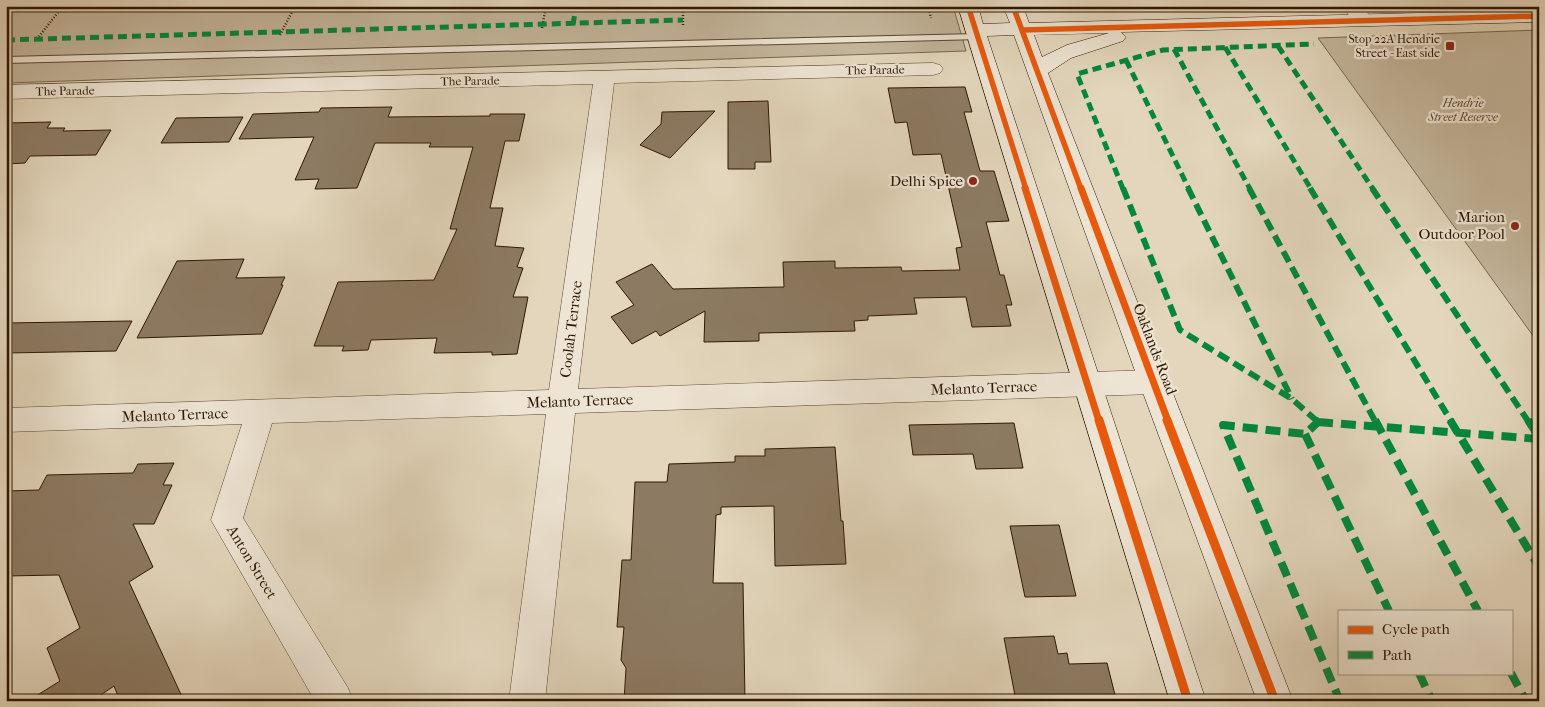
<svg xmlns="http://www.w3.org/2000/svg" width="1545" height="707" viewBox="0 0 1545 707" font-family="'IM FELL French Canon',serif">
<rect width="100%" height="100%" fill="#e3d6bc"/>
<filter id="stains"><feTurbulence type="fractalNoise" baseFrequency=".004" numOctaves="4"/><feColorMatrix values="0 0 0 0 .2 0 0 0 0 .09 0 0 0 0 .02 0 0 0 .5 -.17"/></filter>
<radialGradient id="worn" r=".72"><stop offset=".6" stop-color="#630" stop-opacity="0"/><stop offset="1" stop-color="#630" stop-opacity=".3"/></radialGradient>
<path fill="#c4b69c" stroke="#79664e" d="M6 6H953L966 51 6 83Z
M1539 30V344L1318 38Z"/>
<path fill="#8c7a62" stroke="#2e1700" d="M965 87 972 112H964L980 171H994L1009 221 986 222 1000 275H1004L1012 305H1006L1011 326 972 327 966 297 914 298 917 314 868 316V320L854 321 855 331 759 333V341L704 342 705 311 660 336 656 331 632 344 611 317 634 305 616 282 652 264 673 289 784 287 783 262 835 261V268L901 267 902 271 960 270 956 248 962 247 941 154 913 155 907 122 895 123 888 88Z
M768 101 771 162H755V169H728V102Z
M392 107 388 117 490 116V114H525L519 141H505L490 208H503L495 246 524 248 517 267 523 268 513 297H528L517 354 492 355V352L434 353 437 338 371 340 368 350 342 351 344 346H314L338 282 434 280 457 229H450L473 147H429L431 143H375L357 188 315 189 319 179 295 180 314 137 239 139 253 114 319 112 321 108Z
M715 111 670 158 640 145 661 124 662 112Z
M243 117 229 142 161 143 176 118Z
M51 122 47 128H65L63 131 111 130 96 155 30 156 25 163 6 164V123Z
M244 259 236 278 285 277 281 285H283L262 334 137 338 177 261Z
M132 321 116 351 6 353V323Z
M1014 423 1023 468 976 469 973 454 913 455 909 425Z
M835 447 841 521H843L846 564 775 566 774 506 721 507V514L716 515 713 583H743L745 701H624L626 668 621 660 624 627H617L622 560H631L635 482H667L669 464 735 462V456H765V449Z
M174 463 163 485H172L154 524H133L153 567 129 582 184 701H120L114 686 92 701H28L60 681 47 648 80 628 59 575 6 576V491L39 490 47 475 133 473 138 464Z
M1059 525 1076 596 1025 597 1010 526Z
M1054 636 1058 654 1067 653 1069 664 1107 663 1116 699 1016 701 1004 638Z"/>
<g fill="none" stroke-linecap="round" stroke-linejoin="round">
<defs>
<path id="lane" d="M977 34 981 35 982 37 981 39 6 63V57Z"/>
<path id="street" d="M1343 6H1362L1373 20 1370 24C1355 28 1350 17 1343 6Z
M933 63 940 65 943 69 940 73 933 75 614 83 578 389 1153 370 1163 374 1167 382 1163 390 1153 394 575 413 545 701H509L546 414 272 423 243 518 348 688 353 701H315L211 520 242 424 6 432V408L549 390 593 84 6 99V85Z"/>
<path id="secondary" d="M958 6H978L983 24 1010 23 1003 6H1023L1029 23 1539 10V22L1121 32 1126 37 1123 41 1071 58 1048 73 1293 701H1257L1139 382 1014 35 987 36 1206 701H1170ZM1109 33 1067 45 1042 57 1034 35Z"/>
</defs>
<use href="#lane" stroke="#5b472f" stroke-width="2"/>
<use href="#street" stroke="#5b472f" stroke-width="1"/>
<use href="#secondary" stroke="#2e1700" stroke-width="1"/>
<path stroke="#2e1700" stroke-width="2.5" stroke-dasharray="1 2" stroke-linecap="butt" d="M683 6V26
M928 6 931 18
M542 28 546 6
M280 35 295 6
M37 39 63 6"/>
<use href="#lane" fill="#ede4d3" fill-rule="evenodd"/>
<use href="#street" fill="#ede4d3" fill-rule="evenodd"/>
<use href="#secondary" fill="#ede4d3" fill-rule="evenodd"/>
<path stroke="#00873e" stroke-width="5" stroke-dasharray="9 5" stroke-linecap="butt" d="M60 10 103 9
M573 25 576 6
M6 40 683 20
M1278 46 1373 189
M1225 47 1311 189
M1174 49 1250 189
M1126 60 1189 189
M1123 189 1077 74 1163 50 1314 44"/>
<path stroke="#00873e" stroke-width="6" stroke-dasharray="12 6" stroke-linecap="butt" d="M1123 188 1180 330 1292 399 1317 421
M1188 188 1292 399
M1249 188 1375 421
M1310 188 1451 421
M1372 188 1528 421"/>
<path stroke="#00873e" stroke-width="8" stroke-dasharray="15 8" stroke-linecap="butt" d="M1315 420 1318 422 1305 434 1223 425 1340 701
M1375 420 1478 611
M1450 420 1539 567
M1528 420 1539 437
M1318 422 1539 439
M1305 434 1389 611
M1419 673 1432 701
M1511 673 1526 701"/>
<defs>
<path id="cycleway-far2" d="M968 6 1026 189
M1013 6 1081 189
M1022 30 1539 16"/>
<path id="cycleway-far1" d="M1025 188 1099 421
M1081 188 1168 421"/>
<path id="cycleway" d="M1099 420 1188 701
M1167 420 1275 701"/>
</defs>
<use href="#cycleway-far2" stroke="#ede4d3" stroke-width="8"/>
<use href="#cycleway-far1" stroke="#ede4d3" stroke-width="10"/>
<use href="#cycleway" stroke="#ede4d3" stroke-width="12"/>
<use href="#cycleway-far2" stroke="#e8590c" stroke-width="5.5"/>
<use href="#cycleway-far1" stroke="#e8590c" stroke-width="7"/>
<use href="#cycleway" stroke="#e8590c" stroke-width="9"/>
</g>
<g fill="#8f2418" stroke="#ede4d3" stroke-width="2">
<rect x="1445" y="41" width="10" height="10" rx="2.5"/>
<circle cx="973" cy="181" r="5"/>
<circle cx="1515" cy="226" r="5"/>
</g>
<g text-anchor="middle" stroke-width="4.5" stroke-linejoin="round" paint-order="stroke">
<g font-size="12" fill="#2e1700" stroke="#ede4d3" text-anchor="end">
<text x="1440" y="43">Stop 22A Hendrie<tspan x="1440" dy="14">Street - East side</tspan></text>
</g>
<g font-size="12" fill="#2e1700" stroke="#ede4d3">
<text transform="translate(875 70) rotate(-1)" y="4">The Parade</text>
<text transform="translate(470 81) rotate(-1)" y="4">The Parade</text>
<text transform="translate(65 91) rotate(-1)" y="4">The Parade</text>
</g>
<g font-size="12" font-style="italic" fill="#5b472f" stroke="#ede4d3">
<text x="1463" y="107">Hendrie<tspan x="1463" dy="14">Street Reserve</tspan></text>
</g>
<g font-size="15" fill="#2e1700" stroke="#ede4d3" text-anchor="end">
<text x="963" y="186">Delhi Spice</text>
<text x="1505" y="222">Marion<tspan x="1505" dy="17">Outdoor Pool</tspan></text>
</g>
<g font-size="15" fill="#2e1700" stroke="#ede4d3">
<text transform="translate(571 329) rotate(-83)" y="5">Coolah Terrace</text>
<text transform="translate(1155 349) rotate(69)" y="5">Oaklands Road</text>
<text transform="translate(984 388) rotate(-2)" y="5">Melanto Terrace</text>
<text transform="translate(580 401) rotate(-2)" y="5">Melanto Terrace</text>
<text transform="translate(175 415) rotate(-2)" y="5">Melanto Terrace</text>
<text transform="translate(252 562) rotate(59)" y="5">Anton Street</text>
</g>
</g>
<rect width="1545" height="707" fill="none" stroke="#e3d6bc" stroke-width="25"/>
<rect x="8" y="8" width="1530" height="692" fill="none" stroke="#2e1700" stroke-width="2.5"/>
<rect x="12" y="12" width="1520" height="682" fill="none" stroke="#2e1700"/>
<rect x="1338" y="610" width="175" height="65" fill="#ede4d3" stroke="#a1927f"/>
<rect x="1348" y="626" width="25" height="8" fill="#e8590c" stroke="#a1927f"/>
<text x="1382" y="634" font-size="15" fill="#2e1700">Cycle path</text>
<rect x="1348" y="651" width="25" height="8" fill="#00873e" stroke="#a1927f"/>
<text x="1382" y="660" font-size="15" fill="#2e1700">Path</text>
<rect width="100%" height="100%" filter="url(#stains)"/>
<rect width="100%" height="100%" fill="url(#worn)"/>
</svg>
